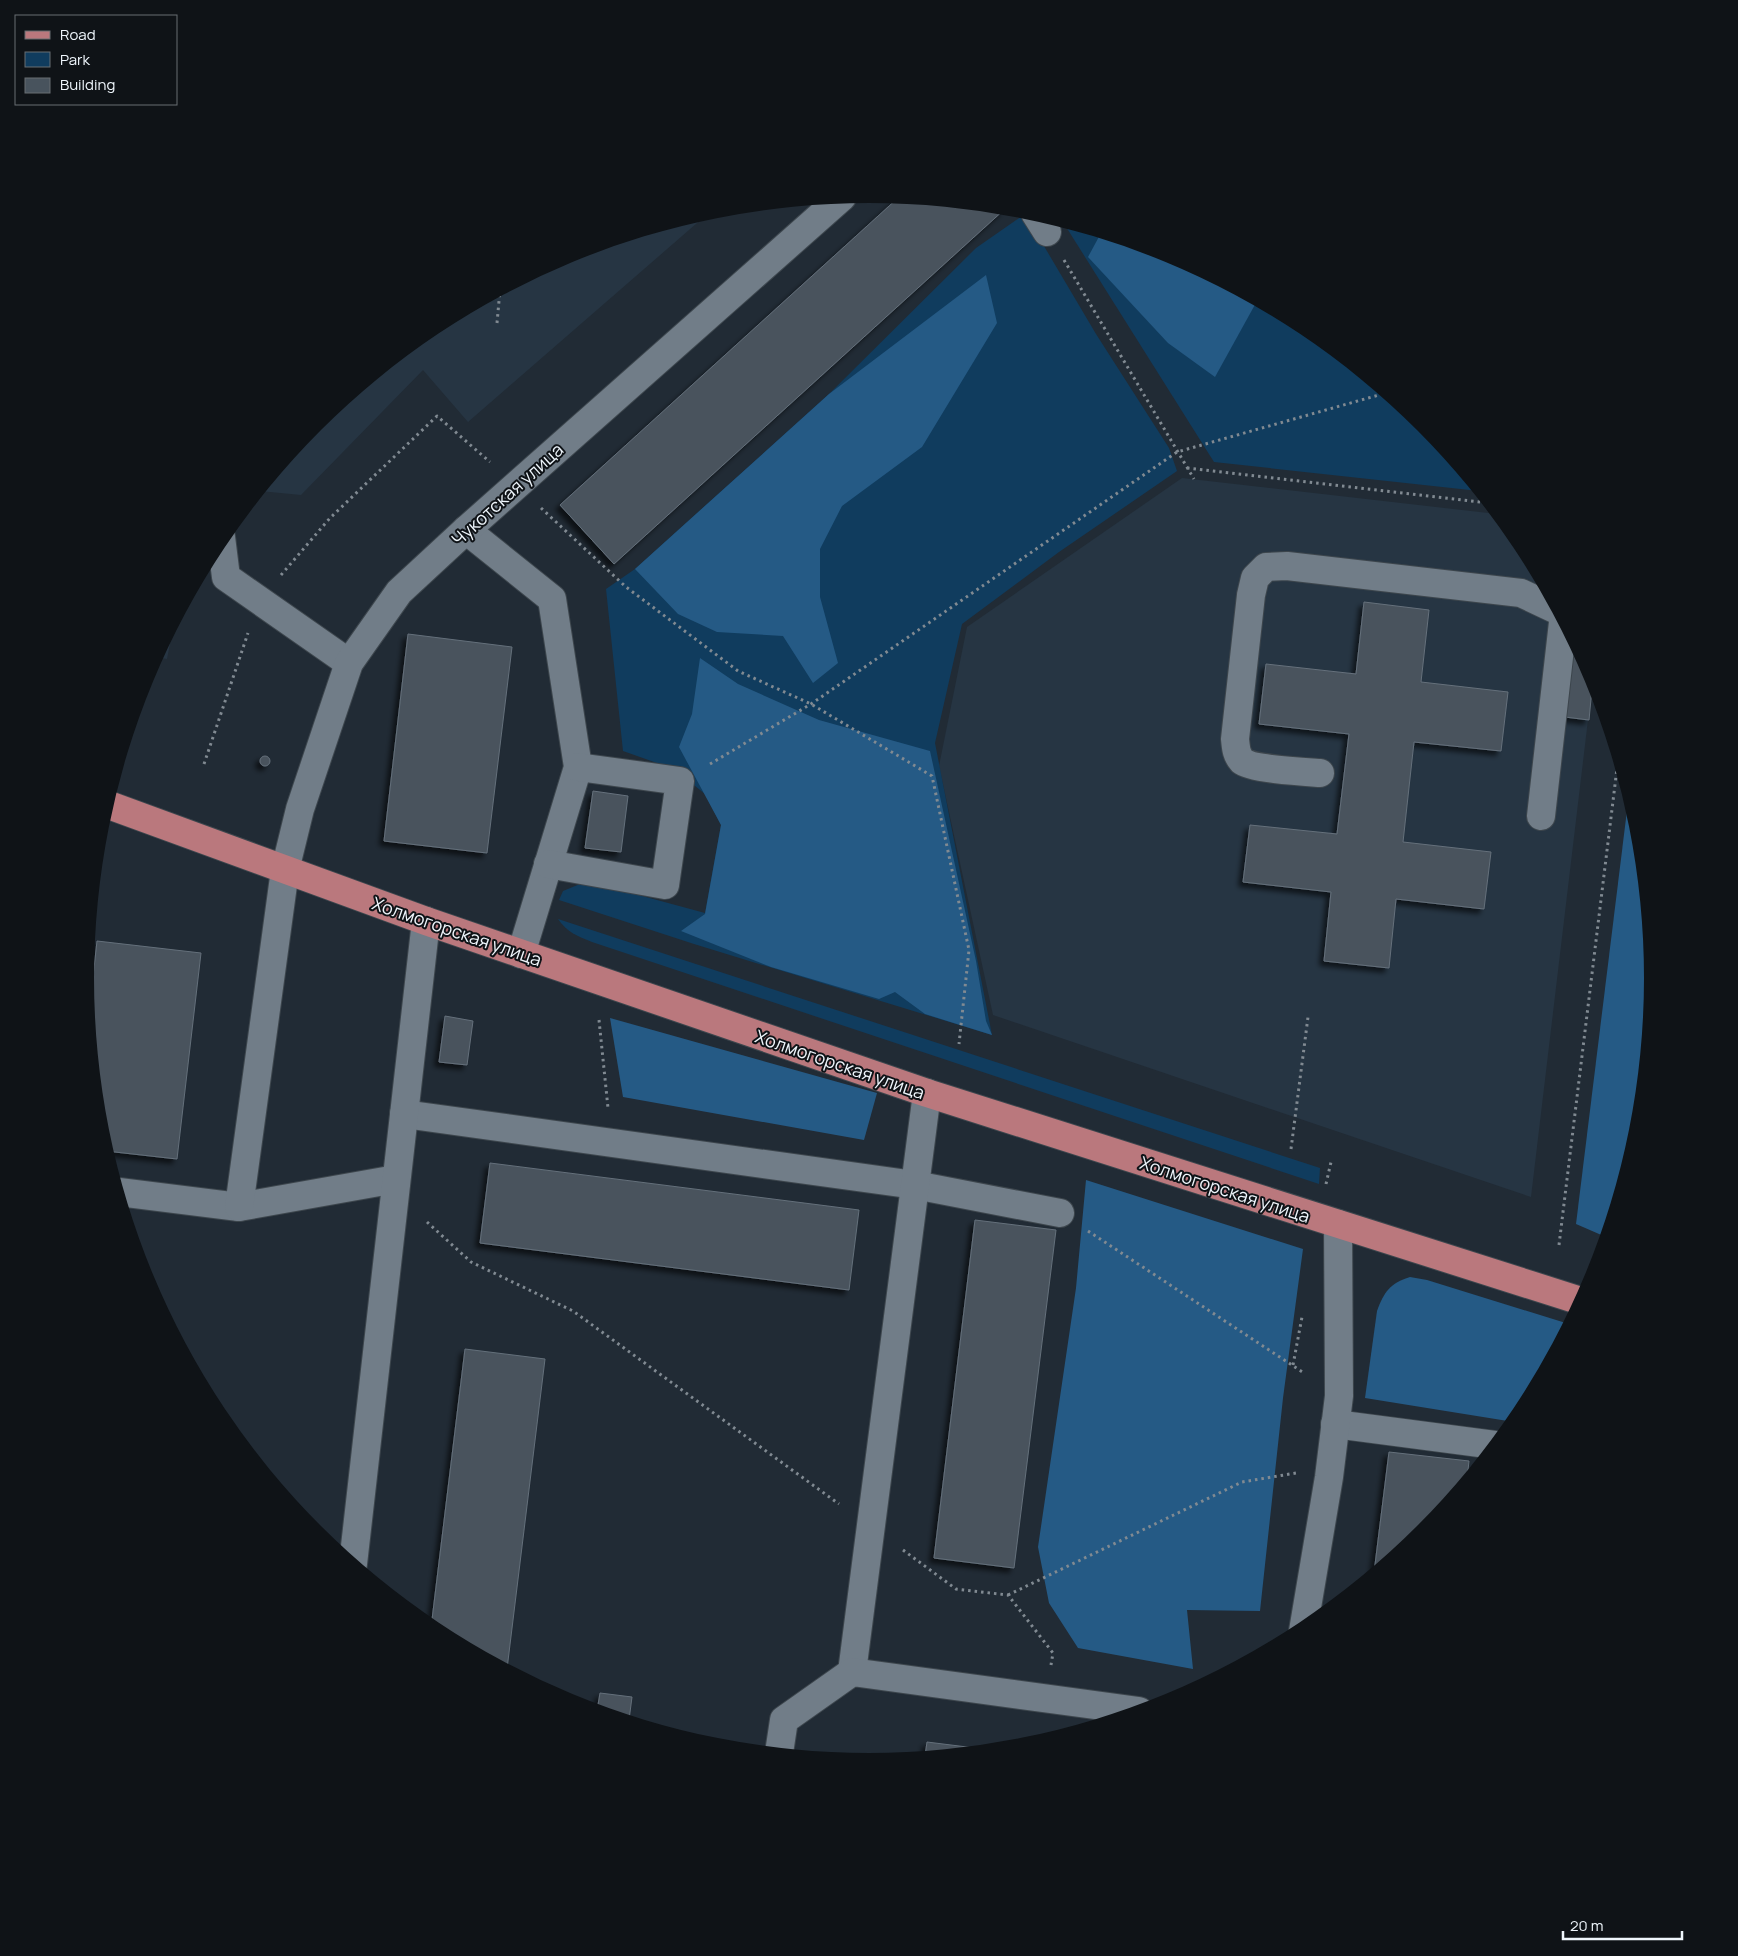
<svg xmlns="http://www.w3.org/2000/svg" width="1738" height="1956" font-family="Manrope,sans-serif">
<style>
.built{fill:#263543}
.green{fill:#103c5e}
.forest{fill:#255a85}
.building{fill:#48535d;stroke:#65707b;filter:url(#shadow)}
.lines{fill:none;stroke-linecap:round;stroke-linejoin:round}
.minor-casing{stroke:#3d464d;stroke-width:30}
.major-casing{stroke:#3d464d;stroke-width:30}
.path{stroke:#818a92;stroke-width:3;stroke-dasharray:2.5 4;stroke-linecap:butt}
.minor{stroke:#717d88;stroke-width:28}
.major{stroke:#ba787d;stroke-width:28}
.labels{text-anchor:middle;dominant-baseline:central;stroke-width:4;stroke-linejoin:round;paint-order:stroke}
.street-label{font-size:18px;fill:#eff6fc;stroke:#0f1317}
</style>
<defs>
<filter id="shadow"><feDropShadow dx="-4.5" dy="4.5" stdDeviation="2.5" flood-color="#0009"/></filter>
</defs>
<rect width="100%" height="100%" fill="#212b35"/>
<g class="built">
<path d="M712,210L468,422L423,370L301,495L260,491L315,423L434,326L569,254Z"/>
<path d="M1182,478L1497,514L1521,543L1593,678L1531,1197L993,1015L939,766L967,627Z"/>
<path d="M174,623L167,659L156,657Z"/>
</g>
<g class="green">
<path d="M1025,214L1096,334L1169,448L1177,471L1059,552L962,624L935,743L992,1035L694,944L559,900L563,891L580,884L609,887L705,913L721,825L705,794L674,769L623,751L606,589L635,569L829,394L976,248Z"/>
<path d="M1063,222L1169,254L1305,326L1424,424L1479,491L1214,462Z"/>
<path d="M558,919L1320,1168L1319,1184L592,942C577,936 567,932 558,919Z"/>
</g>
<g class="forest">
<path d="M1101,233L1169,254L1257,301L1215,377L1168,343L1088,257Z"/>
<path d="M986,275L997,323L922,447L842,506L820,549V597L838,663L813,683L783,636L717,632L678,614L635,569L829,394Z"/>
<path d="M700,658L738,684L819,720L930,751L976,961L986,1021L992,1035L925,1014L895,992L879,999L771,967L681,931L705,914L721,825L679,747L692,714Z"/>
<path d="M1629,794L1638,825L1653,978L1638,1131L1606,1237L1576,1224Z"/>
<path d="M610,1018L877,1093L864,1140L623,1097Z"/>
<path d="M1086,1180L1303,1249L1283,1398L1260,1611L1187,1610L1193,1669L1078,1648L1049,1603L1038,1547L1076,1288Z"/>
<path d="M1410,1277L1427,1280L1569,1324L1521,1414L1514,1422L1365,1398L1377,1311C1384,1292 1390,1283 1410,1277Z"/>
</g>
<g class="building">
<path d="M899,197L1006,208L614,564L560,505Z"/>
<path d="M1364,602L1429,610L1421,682L1508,692L1501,751L1414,742L1403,842L1491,852L1484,909L1396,899L1389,968L1324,961L1331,892L1243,882L1250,825L1337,834L1349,734L1259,724L1266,664L1356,674Z"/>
<path d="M408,634L512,647L487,853L384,841Z"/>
<path d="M1565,655L1582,657L1593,678L1589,720L1557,716Z"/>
<circle cx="265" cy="761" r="5"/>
<path d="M593,791L628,796L621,852L585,848Z"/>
<path d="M97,941L201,953L177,1159L106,1151L100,1131L89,1014Z"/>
<path d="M445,1016L473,1021L467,1065L439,1062Z"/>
<path d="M490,1163L859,1210L849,1290L480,1243Z"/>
<path d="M975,1220L1056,1230L1014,1568L934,1558Z"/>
<path d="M465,1349L545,1359L507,1669L431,1628Z"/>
<path d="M1389,1452L1469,1461L1467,1479L1423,1533L1374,1573Z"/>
<path d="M600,1693L632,1697L629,1720L597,1711Z"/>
<path d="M927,1742L991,1750L925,1756Z"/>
</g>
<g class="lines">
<defs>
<g id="minor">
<path d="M1035,213L1047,232"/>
<path d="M466,530L552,599L578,767L521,954"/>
<path d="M221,537L226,577L349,663"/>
<path d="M1320,773C1306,772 1251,769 1242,761C1236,754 1236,748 1235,739L1251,595L1255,578L1266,567L1287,566L1521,593L1557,610"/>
<path d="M1541,816L1563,622"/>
<path d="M548,864L665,885L680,781L578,767"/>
<path d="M404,1114L915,1185L1060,1213"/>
<path d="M119,1192L239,1207L396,1179"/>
<path d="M239,1207L285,870L300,809L349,663L399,592L466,530L842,197"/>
<path d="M1335,1424L1495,1445"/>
<path d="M353,1564L426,921"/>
<path d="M1303,1631L1329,1477L1339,1396L1338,1224"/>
<path d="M852,1672L927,1093"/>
<path d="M779,1753L784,1720L852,1672L1139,1711"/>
</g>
<path id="major" d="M106,804L426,921L927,1093L1581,1301"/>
</defs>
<use href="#minor" class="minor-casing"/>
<use href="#major" class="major-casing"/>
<g class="path">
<path d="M1064,260L1194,479"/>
<path d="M497,323L500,290"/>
<path d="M1187,468L1488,503"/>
<path d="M541,508L626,587L738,671L811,704L932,776L969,950L959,1044"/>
<path d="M281,575L330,518L437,416L490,462"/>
<path d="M204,764L248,633"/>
<path d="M710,764L811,704L1177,452L1386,393"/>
<path d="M599,1020L608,1108"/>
<path d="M1291,1149L1308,1017"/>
<path d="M1326,1184L1331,1162"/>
<path d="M427,1222L471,1262L573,1311L839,1504"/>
<path d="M1088,1231L1304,1373"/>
<path d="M1559,1245L1618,760"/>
<path d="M1293,1365L1302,1317"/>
<path d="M903,1550L956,1589L1008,1595L1053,1653L1051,1665"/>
<path d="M1008,1595L1242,1482L1296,1473"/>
</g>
<use href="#minor" class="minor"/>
<use href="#major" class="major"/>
</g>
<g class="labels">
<g class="street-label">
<text transform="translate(507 494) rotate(-42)">Чукотская улица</text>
<text transform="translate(457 931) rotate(19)">Холмогорская улица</text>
<text transform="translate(840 1064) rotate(19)">Холмогорская улица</text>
<text transform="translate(1225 1189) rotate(18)">Холмогорская улица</text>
</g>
</g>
<path d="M0 0H1738V1956H0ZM94 978a775 775 0 1 1 1550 0a775 775 0 1 1-1550 0Z" fill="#0f1317" fill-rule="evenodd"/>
<rect x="15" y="15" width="162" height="90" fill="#0f1317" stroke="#696e73"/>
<rect x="25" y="31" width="25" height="8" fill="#ba787d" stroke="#696e73"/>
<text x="60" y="40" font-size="15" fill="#eff6fc">Road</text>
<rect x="25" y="52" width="25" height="15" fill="#103c5e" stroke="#696e73"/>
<text x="60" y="65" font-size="15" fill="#eff6fc">Park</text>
<rect x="25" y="78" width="25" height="15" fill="#48535d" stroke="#696e73"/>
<text x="60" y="90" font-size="15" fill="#eff6fc">Building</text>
<path d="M1563 1931v8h119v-8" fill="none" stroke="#eff6fc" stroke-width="2.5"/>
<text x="1570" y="1931" font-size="15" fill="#eff6fc" stroke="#0f1317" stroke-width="4" paint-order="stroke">20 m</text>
</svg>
